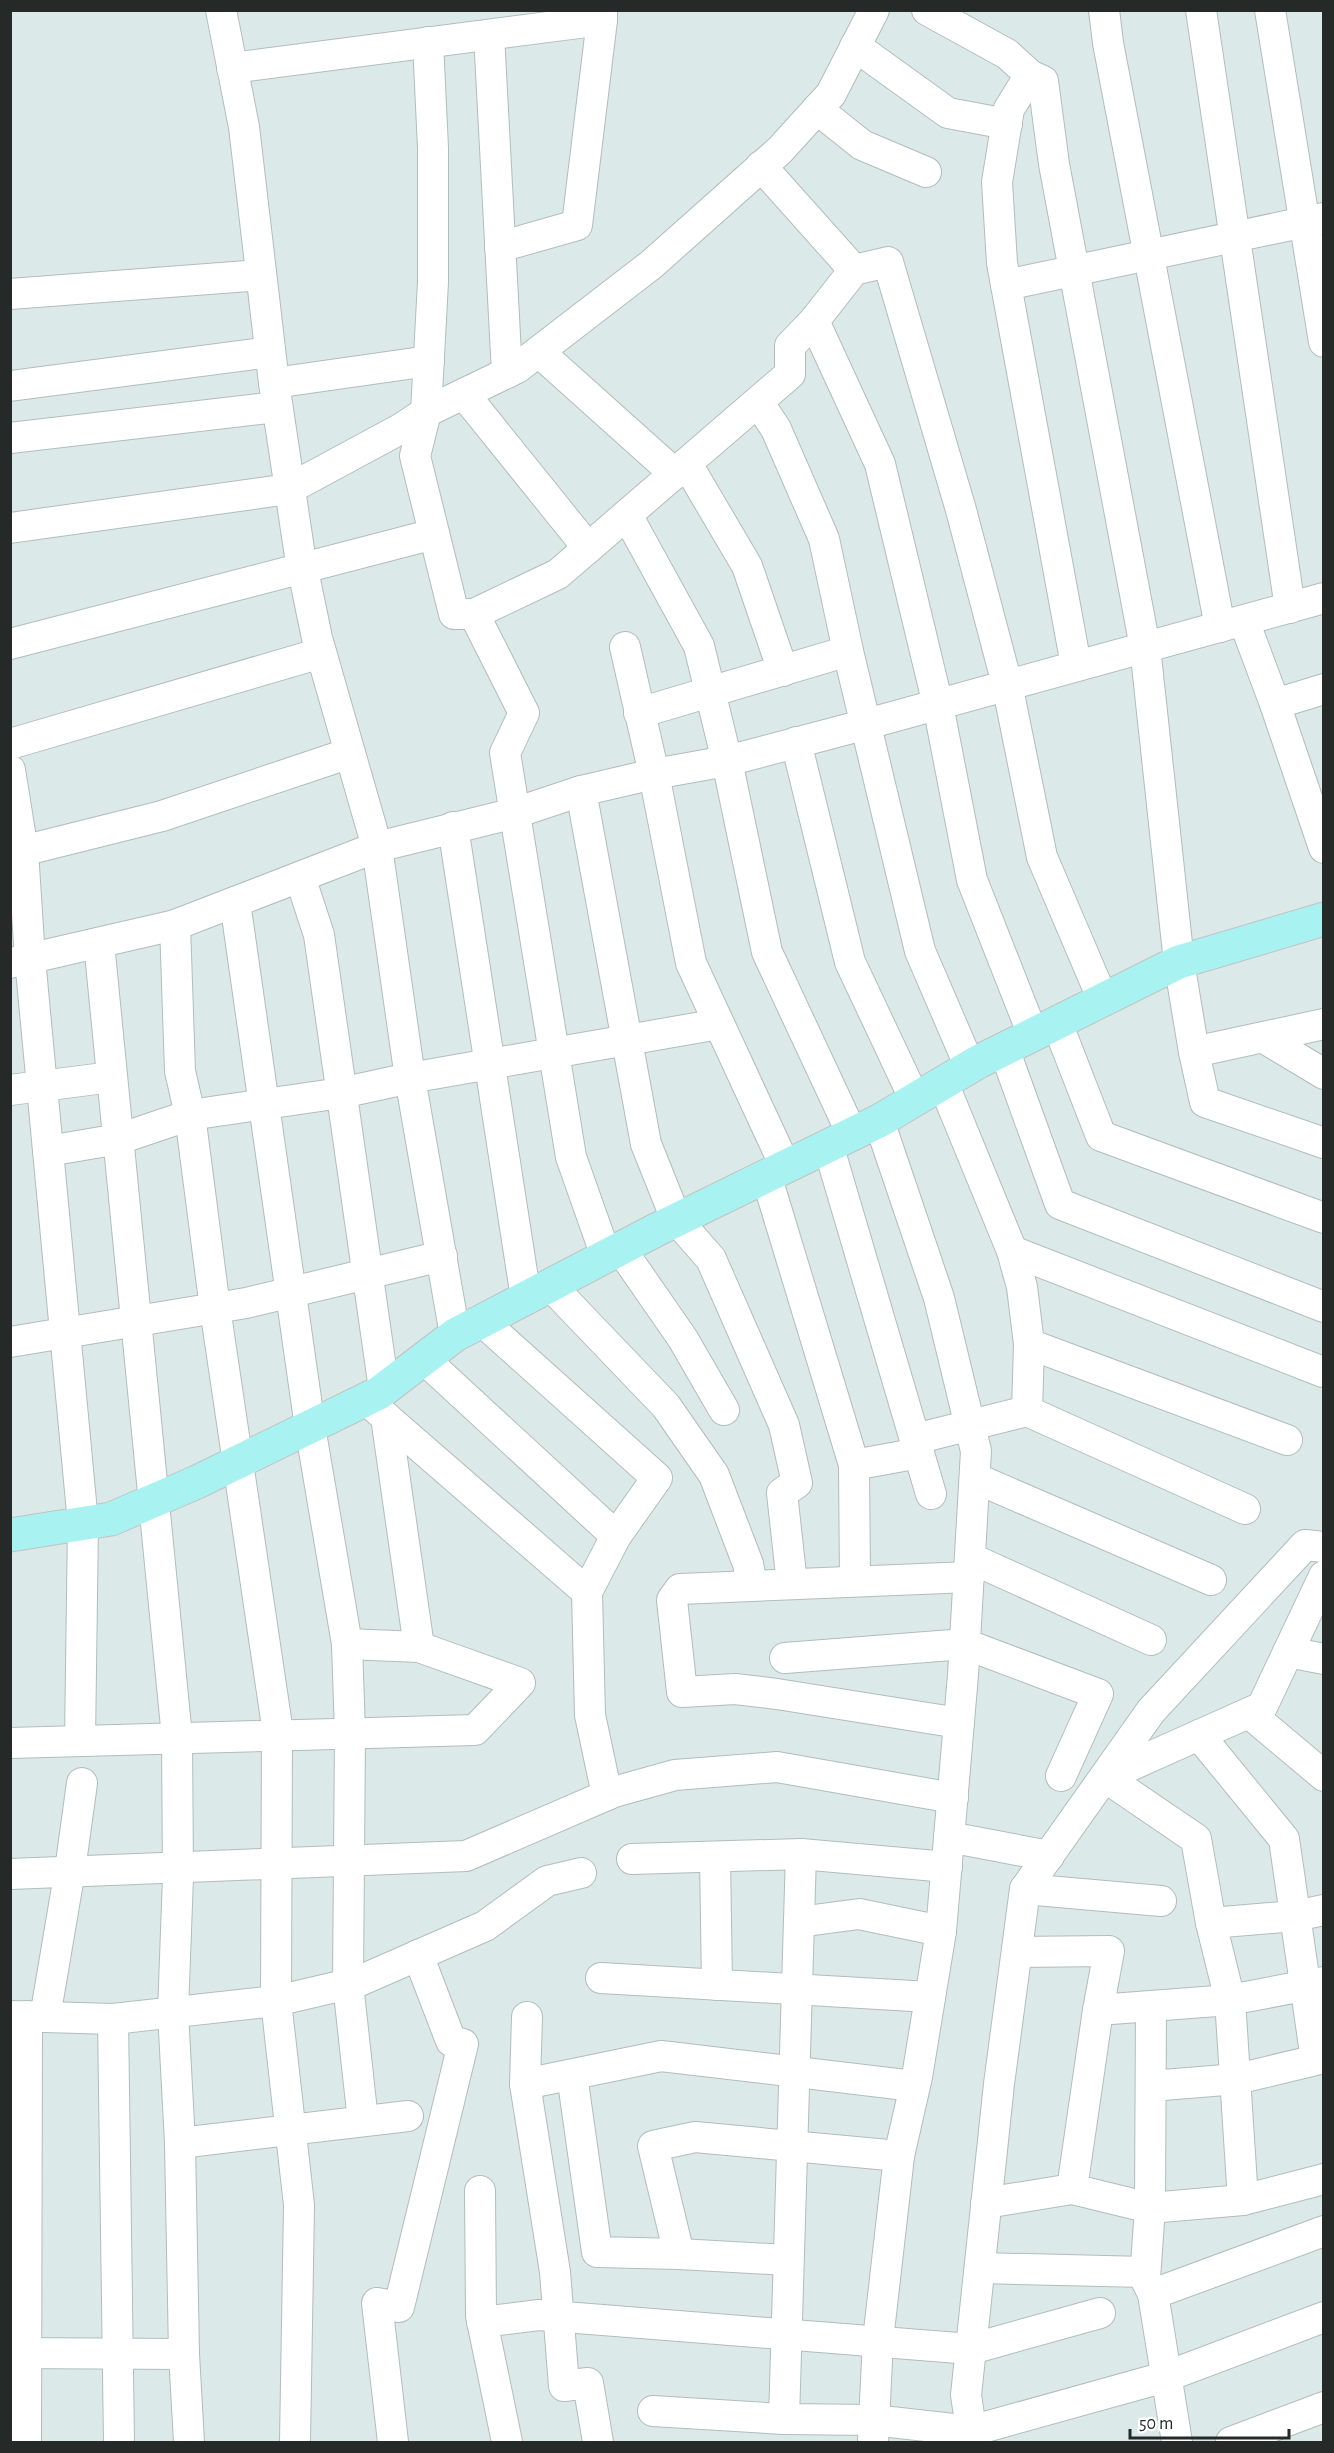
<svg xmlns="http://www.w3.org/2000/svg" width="1334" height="2453" font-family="'Alegreya Sans',sans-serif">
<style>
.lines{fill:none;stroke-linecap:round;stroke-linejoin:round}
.minor-casing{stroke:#b1bdbd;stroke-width:32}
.major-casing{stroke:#c2c3c3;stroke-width:35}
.minor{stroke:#fff;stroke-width:30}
.major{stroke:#a8f2f1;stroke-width:33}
</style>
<rect width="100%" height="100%" fill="#dce9e9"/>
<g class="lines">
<defs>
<g id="minor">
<path d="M221,10L244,127L274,383L300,556L317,638L377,847L410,1078L455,1335"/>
<path d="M927,10L1007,54L1030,75L1043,81L1054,164L1145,647L1179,962L1194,1052L1205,1102L1324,1143"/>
<path d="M1104,10L1108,43L1220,627"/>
<path d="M1201,10L1290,608"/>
<path d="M1270,10L1324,342"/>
<path d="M489,35L507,373"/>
<path d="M428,42L433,148V282L426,412L415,456L454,614H474L524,713L505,753L571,1157L606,1256"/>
<path d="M855,46L948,113L1007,124"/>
<path d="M232,68L602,20"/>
<path d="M1030,75L1009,109L997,182L1002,263L1076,665"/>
<path d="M817,109L862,145L926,172"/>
<path d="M761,166L854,270"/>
<path d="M500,247L577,225L602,20V10"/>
<path d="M1006,285L1324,218"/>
<path d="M10,294L261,275"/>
<path d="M814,321L880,464L938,705L972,880L1033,1035"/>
<path d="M539,352L675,474"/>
<path d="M274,383L429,361"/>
<path d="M10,386L270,352"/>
<path d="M464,394L588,548"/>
<path d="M759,403L776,429L824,539L848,651L920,951L970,1067"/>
<path d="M10,438L277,407"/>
<path d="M687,464L747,566L783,671"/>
<path d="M627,515L699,646L727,761L767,952L852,1134"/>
<path d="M10,528L289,489L402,428L426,412L517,368L652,264L780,150L831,94L874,10"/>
<path d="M474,614L558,574L790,374V346L814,321L854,270L888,262L961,510L1007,684L1042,857L1103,1000"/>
<path d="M1244,621L1275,704L1324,848"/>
<path d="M10,644L434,534"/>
<path d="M625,647L654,774L691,963L785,1166"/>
<path d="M1275,704L1324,689"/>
<path d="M639,713L848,651"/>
<path d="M796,742L850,962L915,1100"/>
<path d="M10,744L321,653"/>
<path d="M10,770L23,851L30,959L83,1523L80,1741"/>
<path d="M581,791L646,1144L676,1219L711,1259L784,1425L797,1483L782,1493L792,1584"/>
<path d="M453,827L526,1298"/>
<path d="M10,854L162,816L350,753"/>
<path d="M300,877L319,935L384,1389"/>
<path d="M235,902L310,1427L347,1644L350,1733L348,1984L363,2121"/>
<path d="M175,925L180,1071L190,1115L215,1308L277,1726L276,2001L299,2205L295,2442"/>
<path d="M99,943L177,1737L178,1877L173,2012L180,2143L184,2354L189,2442"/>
<path d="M10,963L175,925L377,847L515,813L581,791L654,774L727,761L867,724L1324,598"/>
<path d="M1057,1023L1101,1136L1324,1218"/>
<path d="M1264,1038L1324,1074"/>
<path d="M1004,1049L1060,1204L1324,1307"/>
<path d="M1194,1052L1324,1024"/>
<path d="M943,1083L1012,1251L1022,1287L1029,1344L1027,1411"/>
<path d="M10,1090L112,1077"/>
<path d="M828,1145L931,1494"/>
<path d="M48,1151L119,1139L190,1115L341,1093L410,1078L719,1024"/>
<path d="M766,1175L854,1465L855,1581"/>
<path d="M620,1248L683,1339L724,1410"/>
<path d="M1012,1251L1323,1372"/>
<path d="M550,1285L666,1406L714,1475L748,1564L752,1585"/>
<path d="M482,1321L657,1478L616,1536L587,1592L590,1715L607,1795"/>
<path d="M10,1342L246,1303L442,1256"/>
<path d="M1029,1344L1287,1440"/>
<path d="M424,1359L616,1536"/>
<path d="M365,1399L587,1592"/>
<path d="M386,1417L419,1647"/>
<path d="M915,1439L1027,1411L1245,1509"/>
<path d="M854,1465L919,1453"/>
<path d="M975,1478L1211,1580"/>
<path d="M970,1558L1151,1640"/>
<path d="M1288,1652L1324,1659"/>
<path d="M785,1658L965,1644L1098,1694L1061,1776"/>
<path d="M1249,1713L1324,1776"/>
<path d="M959,1723L777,1694L735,1689L682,1692L672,1600L680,1589L969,1577"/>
<path d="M10,1743L475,1730L520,1683L419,1647L347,1644"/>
<path d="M1105,1777L1196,1839L1211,1923L1230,2000L1243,2200"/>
<path d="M1105,1777L1262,1707L1324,1576"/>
<path d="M949,1837L1049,1856"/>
<path d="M715,1857L717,1985"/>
<path d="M632,1859L801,1854L947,1867"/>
<path d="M10,1874L466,1856L614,1792L675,1775L777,1767L953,1798"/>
<path d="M1025,1889L1161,1901"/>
<path d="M799,1922L859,1914L941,1931"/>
<path d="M1211,1923L1295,1916L1324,1910"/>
<path d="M1017,1952L1109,1951L1098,2010L1072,2189"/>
<path d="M601,1978L930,1997"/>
<path d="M1151,2008L1150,2208L1145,2278L1153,2294L1177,2442"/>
<path d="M1098,2010L1230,2000L1324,1982"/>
<path d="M10,2016L113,2019L276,2001L357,1982L485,1926L547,1881L581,1873"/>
<path d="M45,2017L70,1870L82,1783"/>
<path d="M527,2017L525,2084L555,2272L564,2386L588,2383L598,2442"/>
<path d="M113,2019L119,2442"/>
<path d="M572,2075L597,2252L679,2254L788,2260"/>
<path d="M525,2084L661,2056L914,2086"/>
<path d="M1151,2086L1237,2079L1316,2060L1284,1839L1199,1735"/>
<path d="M180,2143L408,2116"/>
<path d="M480,2191L481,2316L507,2442"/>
<path d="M986,2203L1072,2189L1150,2208L1243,2200L1324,2179"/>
<path d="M679,2254L653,2146L695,2137L899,2156"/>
<path d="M980,2268L1145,2272"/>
<path d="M1153,2294L1324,2231"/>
<path d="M482,2322L539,2315L971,2349L1100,2313"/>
<path d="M10,2353L184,2354"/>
<path d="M653,2411L784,2419L873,2420L971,2431L1165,2377L1324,2317"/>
<path d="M784,2419L801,1854"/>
<path d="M26,2442L27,2016"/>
<path d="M393,2442L377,2303L399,2307L463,2044L451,2041L418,1955"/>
<path d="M873,2442L878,2340L899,2156L917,2077L941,1931L963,1675L976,1451L939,1298L879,1121"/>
<path d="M973,2442L966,2395L999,2084L1025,1889L1151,1711L1305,1545L1324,1547"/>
<path d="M1231,2442L1324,2407"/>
</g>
<path id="major" d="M10,1535L111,1519L197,1482L379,1393L455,1335L482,1321L656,1230L879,1121L978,1062L1179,962L1324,919"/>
</defs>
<use href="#minor" class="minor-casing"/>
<use href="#major" class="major-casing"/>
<use href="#minor" class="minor"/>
<use href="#major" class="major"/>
</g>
<rect width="1334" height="2453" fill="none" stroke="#252a29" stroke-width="24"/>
<path d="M1130 2429v9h159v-9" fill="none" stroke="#252a29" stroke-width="3"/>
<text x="1139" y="2429" font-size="18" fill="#252a29" stroke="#ffffff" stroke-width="4.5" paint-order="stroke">50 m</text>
</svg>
